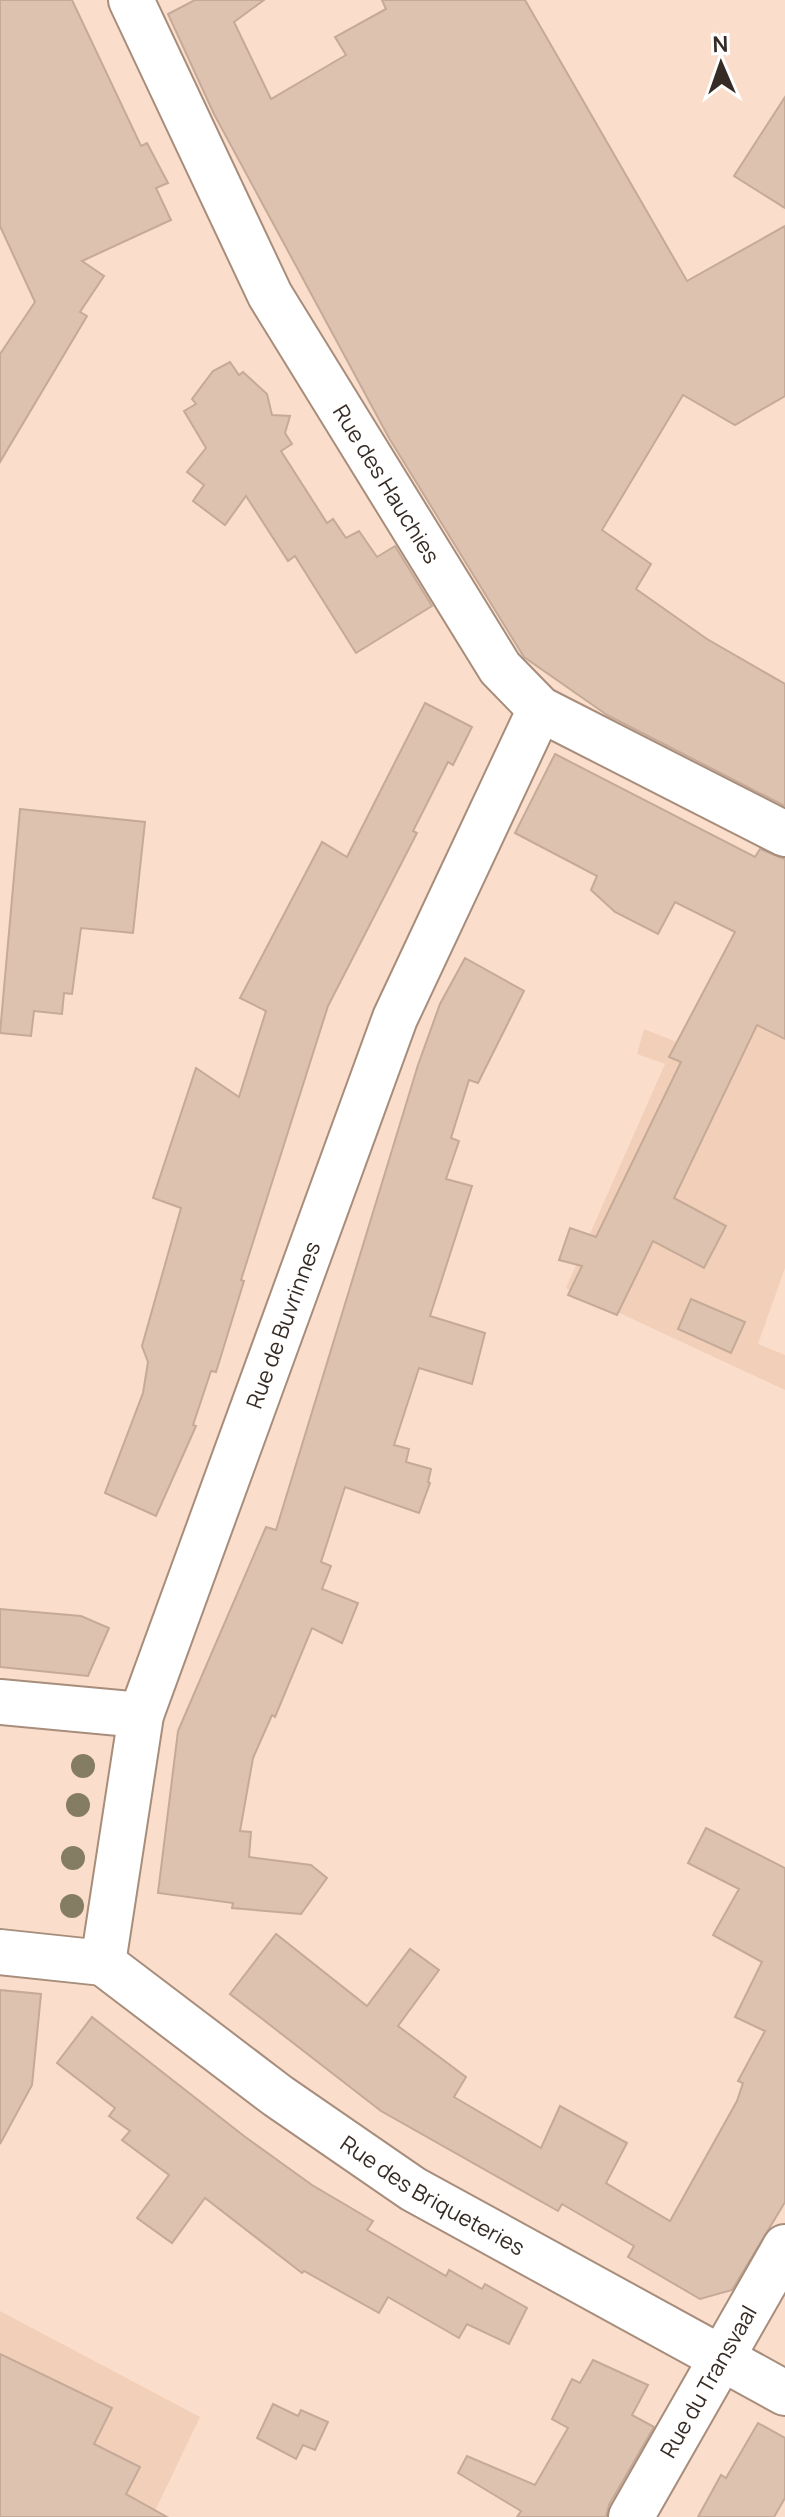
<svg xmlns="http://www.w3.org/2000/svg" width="785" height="2517" font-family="Manrope,sans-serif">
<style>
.built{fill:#f2cfb8}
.building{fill:#dec2b0;stroke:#c5aa98;stroke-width:2}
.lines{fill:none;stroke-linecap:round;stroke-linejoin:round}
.minor-casing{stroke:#a78d7c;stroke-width:48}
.minor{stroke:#fff;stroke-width:44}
.tree{fill:#857d63}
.labels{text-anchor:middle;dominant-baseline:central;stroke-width:8;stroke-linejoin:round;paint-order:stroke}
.street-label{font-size:22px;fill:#372c25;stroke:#fff}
</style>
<rect width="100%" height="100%" fill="#faddcb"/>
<g class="built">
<path d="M775,855L785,859V1268L758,1344L785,1355V1390L566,1288L665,1064L637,1054L644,1029L679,1043Z"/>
<path d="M0,2311L200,2417L152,2517H0Z"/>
</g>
<g class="building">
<path d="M0,0H72L141,146L147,143L168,183L156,188L171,220L82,261L104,276L80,312L87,316L0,462V354L35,302L0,226Z"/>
<path d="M195,0H264L234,22L271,99L346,55L335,37L386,9L382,0H525L687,281L785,226V396L735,425L683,395L602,530L651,564L636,589L707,639L785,684V806L607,715L524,657L389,438L214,114L168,14Z"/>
<path d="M785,97V208L734,176Z"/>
<path d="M230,362L239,375L243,372L267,394L272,415L290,416L285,433L292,444L281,451L327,523L333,519L346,538L359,531L377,557L395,546L432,606L356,653L295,556L288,561L246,496L225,525L193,501L204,485L187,472L206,448L184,411L196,404L192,399L213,371Z"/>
<path d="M425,703L472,727L453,765L448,762L413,831L417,833L328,1006L241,1280L244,1281L216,1372L211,1371L193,1425L196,1426L156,1516L105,1493L143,1393L148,1362L142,1346L181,1208L153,1198L196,1068L239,1097L266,1011L240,998L322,842L347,857Z"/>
<path d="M555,754L755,857L760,849L785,859V1039L757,1025L674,1198L726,1226L704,1268L653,1241L617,1315L568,1295L582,1266L559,1260L570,1228L596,1237L681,1062L669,1057L735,932L675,902L658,934L615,912L591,890L597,876L515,833Z"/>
<path d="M20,809L145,822L133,933L81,928L72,994L64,993L62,1014L34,1011L31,1036L0,1033Z"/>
<path d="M465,958L524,991L478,1083L469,1080L451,1138L459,1141L446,1179L472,1186L430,1316L485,1333L472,1384L419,1368L394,1445L409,1449L406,1462L431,1469L428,1482L430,1483L419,1513L345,1487L321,1562L331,1566L322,1589L358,1603L342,1643L312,1628L275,1717L272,1715L253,1758L240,1831L251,1832L249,1857L311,1865L327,1878L301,1914L232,1908L233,1903L158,1893L178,1731L266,1527L276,1530L418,1065L440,1004Z"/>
<path d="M691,1299L745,1322L731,1353L678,1329Z"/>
<path d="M0,1609L81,1616L109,1628L88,1676L0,1667Z"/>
<path d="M706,1828L785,1868V2202L732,2290L700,2299L628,2257L634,2246L562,2204L558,2211L381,2111L230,1994L276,1934L367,2006L410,1949L439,1970L398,2026L466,2077L454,2097L541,2148L560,2106L627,2143L606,2183L670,2221L737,2101L743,2083L738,2081L765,2031L735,2017L762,1962L713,1935L739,1889L688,1863Z"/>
<path d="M0,1990L41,1994L32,2085L0,2144Z"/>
<path d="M92,2017L244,2136L312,2185L373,2221L367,2230L446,2276L449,2270L482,2289L485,2284L527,2308L509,2344L467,2324L459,2338L388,2297L379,2313L304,2271L302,2273L205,2198L172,2243L137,2218L169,2175L122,2140L130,2131L109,2116L115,2108L57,2063Z"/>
<path d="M0,2354L112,2408L94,2444L140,2467L126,2494L167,2517H0Z"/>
<path d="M593,2360L648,2385L632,2415L654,2427L609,2505L606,2517H517L521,2511L458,2473L467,2456L535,2485L568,2428L552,2419L572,2379L580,2383Z"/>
<path d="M273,2404L298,2416L301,2410L328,2422L315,2450L303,2445L296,2459L257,2438Z"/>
<path d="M758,2423L785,2438V2498L774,2517H698L721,2475L726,2478Z"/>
</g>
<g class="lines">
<defs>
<g id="minor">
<path id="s1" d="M131,0L270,295L500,668L540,709L785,834"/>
<path d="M0,1702L141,1715"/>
<path d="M0,1952L103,1963"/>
<path id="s2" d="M103,1963L141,1715L395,1018L540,709"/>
<path id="s3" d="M103,1963L278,2096L413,2189L785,2393"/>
<path id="s4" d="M631,2517L785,2247"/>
</g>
</defs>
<use href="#minor" class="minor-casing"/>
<use href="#minor" class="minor"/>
</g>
<g class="tree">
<circle cx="83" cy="1766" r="12"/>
<circle cx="78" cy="1805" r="12"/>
<circle cx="73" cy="1858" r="12"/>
<circle cx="72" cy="1906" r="12"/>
</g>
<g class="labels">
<g class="street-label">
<text stroke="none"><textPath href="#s1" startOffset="548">Rue des Hauchies</textPath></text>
<text stroke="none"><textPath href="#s2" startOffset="666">Rue de Buvrinnes</textPath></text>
<text stroke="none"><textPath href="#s3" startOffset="404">Rue des Briqueteries</textPath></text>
<text stroke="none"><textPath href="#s4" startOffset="156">Rue du Transvaal</textPath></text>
</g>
</g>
<g transform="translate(721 64) rotate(358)" stroke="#ffffff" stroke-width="6" paint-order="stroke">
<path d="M0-6L14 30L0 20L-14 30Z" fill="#372c25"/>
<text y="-12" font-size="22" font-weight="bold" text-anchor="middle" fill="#372c25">N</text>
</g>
</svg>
